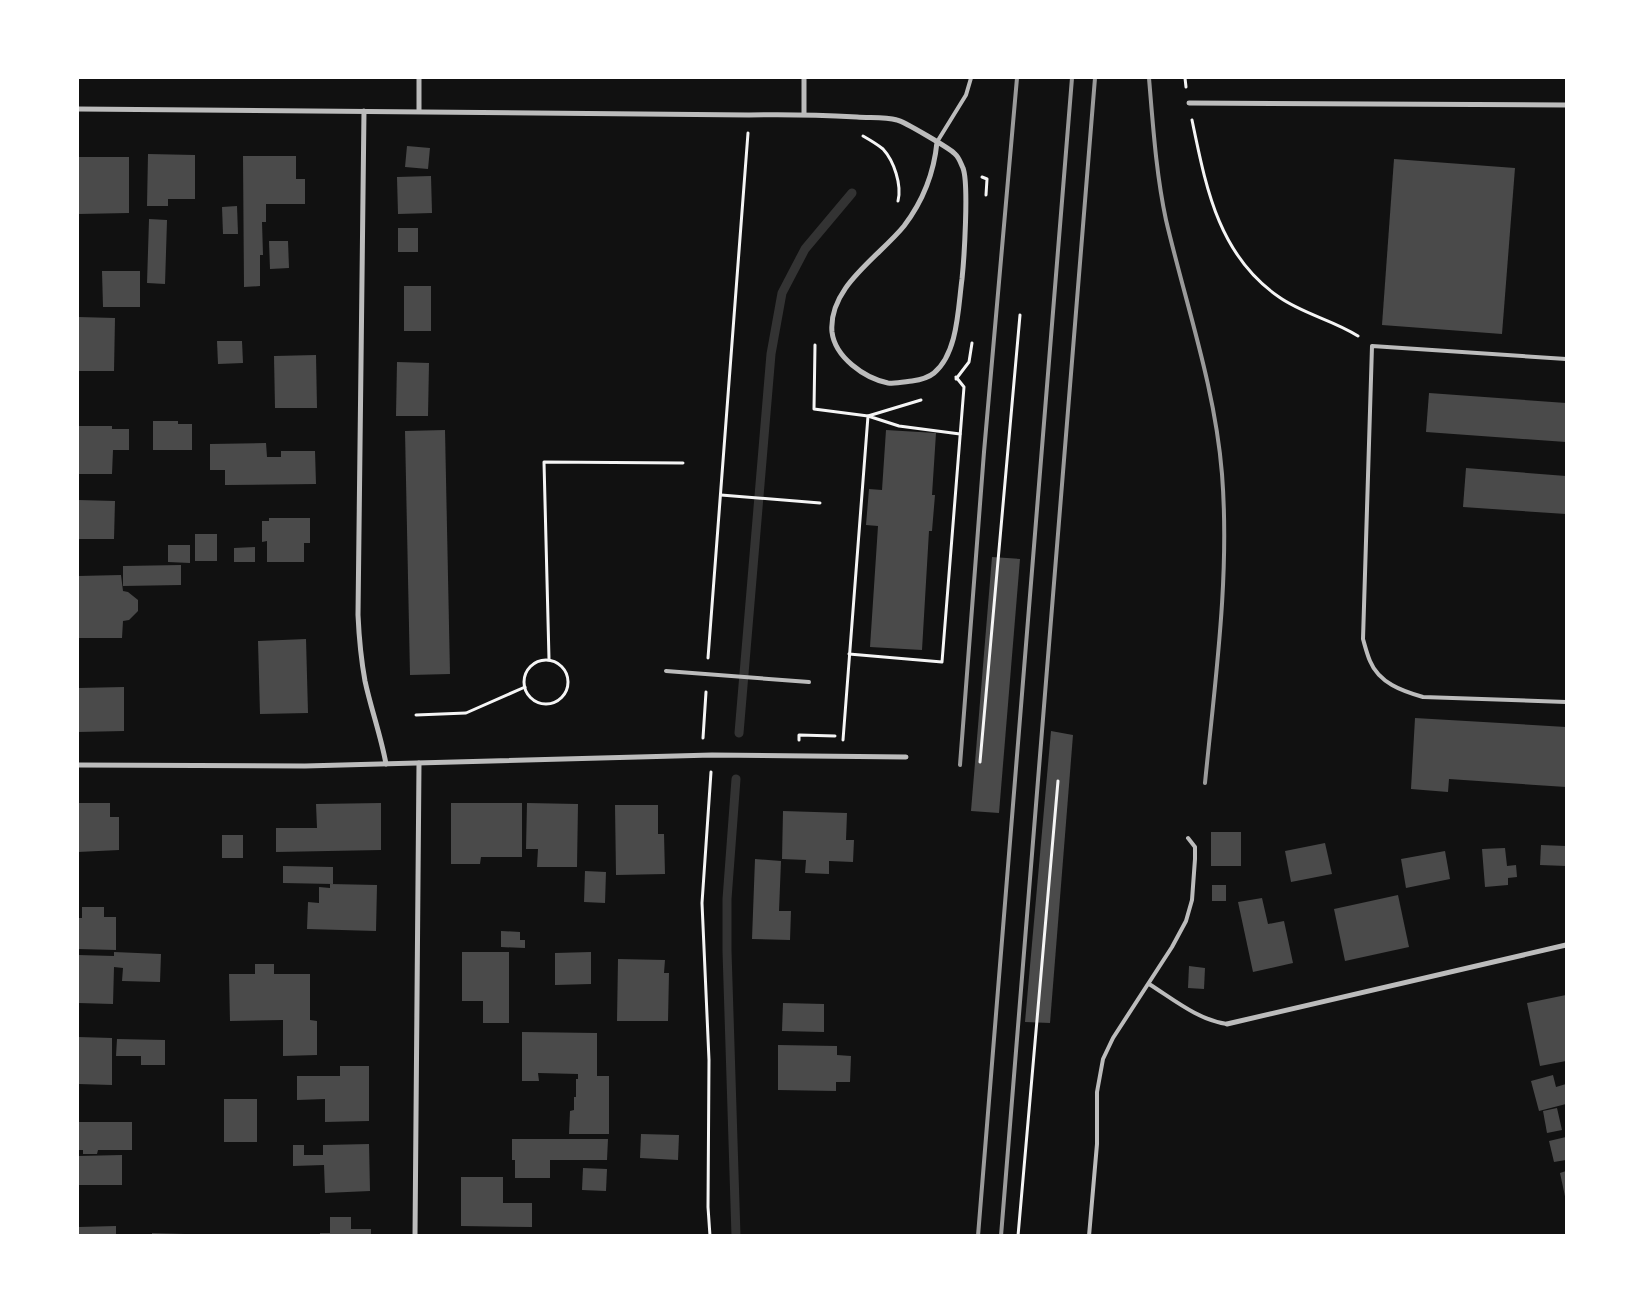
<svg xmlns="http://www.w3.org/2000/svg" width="1644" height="1313" font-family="'Golos Text',sans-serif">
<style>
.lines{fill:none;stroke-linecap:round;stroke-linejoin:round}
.stream{stroke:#333;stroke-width:9}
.building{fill:#4a4a4a}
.path{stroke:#f5f5f5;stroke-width:3}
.service{stroke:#bcbcbc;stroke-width:4}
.minor{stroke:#bcbcbc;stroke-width:5}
.rail{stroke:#9a9a9a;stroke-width:4}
</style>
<rect width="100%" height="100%" fill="#111"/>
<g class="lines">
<g class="stream">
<path d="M739,733L771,354L782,293L805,249L852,193"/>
<path d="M736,779L727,899V951L736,1236"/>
</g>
</g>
<g class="building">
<path d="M407,146L430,148L428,169L405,167Z"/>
<path d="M148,154L195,155V199H168V206H147Z"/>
<path d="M243,156H296V179H305V204H266V222H262L263,255H260V286L244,287Z"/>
<path d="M78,157H129V213L78,214Z"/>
<path d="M1394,159L1515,168L1502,334L1382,325Z"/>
<path d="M431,176L432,213L398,214L397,177Z"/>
<path d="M237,206L238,234H223L222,207Z"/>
<path d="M149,219L167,220L165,284L147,283Z"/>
<rect x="398" y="228" width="20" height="24"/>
<path d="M269,241H288L289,268L270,269Z"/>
<path d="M102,271H140V307H103Z"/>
<rect x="404" y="286" width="27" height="45"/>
<path d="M78,317L115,318L114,371H78Z"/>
<path d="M217,341H242L243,363L218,364Z"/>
<path d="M316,355L317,408H275L274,356Z"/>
<path d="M397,362L429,363L428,416H396Z"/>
<path d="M1429,393L1566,403V442L1426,432Z"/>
<path d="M153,421H178V424H192V450H153Z"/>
<path d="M78,426H112V429H129V450H113L112,474H78Z"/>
<path d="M445,430L450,674L410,675L405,431Z"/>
<path d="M886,430L936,433L932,495H935L932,531H929L922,650L870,647L878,526L866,525L869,489L882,490Z"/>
<path d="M266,443L267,457H281V451H315L316,484L225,485V470H210V444Z"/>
<path d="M1466,468L1566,476V514L1463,507Z"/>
<path d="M78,500L115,501L114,539H78Z"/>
<path d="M269,518H310V543H304V562H267V541L262,542V521H269Z"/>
<rect x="195" y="534" width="22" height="27"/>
<path d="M168,545H190V563L168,562Z"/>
<path d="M255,547V562H234V548Z"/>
<path d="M992,557L1020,559L999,813L971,811Z"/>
<path d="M181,565V585L123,586V566Z"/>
<path d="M121,575L123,591L128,592L138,600V611L129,620L123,621L122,638H78V576Z"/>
<path d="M306,639L308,713L260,714L258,641Z"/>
<path d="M124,687V731L78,732V688Z"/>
<path d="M1415,718L1566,727V787L1449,779L1448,792L1411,789Z"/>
<path d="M1051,731L1073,735L1050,1023L1025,1022Z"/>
<path d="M78,803H110V817H119V850L78,852Z"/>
<path d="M381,803V850L276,852V828H317L316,804Z"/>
<path d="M451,803H522V857H481L480,864H451Z"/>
<path d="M527,803L578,804L577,867H537L538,849H526Z"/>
<path d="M615,805H658V834H664L665,874L616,875Z"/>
<path d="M783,811L847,813L846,840H854L853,862L829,861V874L805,873L806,860L782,859Z"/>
<rect x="1211" y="832" width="30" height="34"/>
<rect x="222" y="835" width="21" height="23"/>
<path d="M1325,843L1332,874L1291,882L1285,851Z"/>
<path d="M1541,845L1566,846V866L1540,865Z"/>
<path d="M1505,848L1507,866L1516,865L1517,877L1508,878V885L1485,887L1482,849Z"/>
<path d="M1445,851L1450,879L1406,888L1401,859Z"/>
<path d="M755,859L781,861L779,911H791L790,940L752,939Z"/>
<path d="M283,866L333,867V884L283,883Z"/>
<path d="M585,871L606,872L605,903L584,902Z"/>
<path d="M330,884L377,885L376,931L307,929L308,902L319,903V887L330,888Z"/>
<rect x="1212" y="885" width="14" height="16"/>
<path d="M1398,895L1409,947L1345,961L1334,909Z"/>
<path d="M1262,898L1268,924L1284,921L1293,963L1253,972L1238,902Z"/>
<path d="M82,907H104V917H116V950L78,949V918H82Z"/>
<path d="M501,931L520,932V940H525V948L501,947Z"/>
<path d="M114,952L161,954L160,982L122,981L123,968L114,967L113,1004L78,1003V955L114,956Z"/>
<path d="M462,952H509V1023H483V1001H462Z"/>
<path d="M591,952V984L555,985V953Z"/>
<path d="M618,959L665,960L664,973H669L668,1021H617Z"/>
<path d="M255,964H274V974H310V1020L317,1021V1055L283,1056V1020L230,1021L229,974H255Z"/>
<path d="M1189,966L1205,968L1204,989L1188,988Z"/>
<path d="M1566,995V1061L1540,1066L1527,1003Z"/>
<path d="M783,1003L824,1004V1032L782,1031Z"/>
<path d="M522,1032L597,1033V1076H609V1134H569L570,1111L574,1110V1097H576V1079H578V1074L538,1073L539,1081H522Z"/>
<path d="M78,1037L112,1038V1085L78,1084Z"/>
<path d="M117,1039L165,1040V1065H141V1056H116Z"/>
<path d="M778,1045L837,1046V1055L851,1056L850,1082H836V1091L778,1090Z"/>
<path d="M340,1066H369V1121L325,1122V1099L297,1100V1076H340Z"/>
<path d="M1553,1075L1556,1087L1566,1084V1104L1539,1111L1531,1081Z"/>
<rect x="224" y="1099" width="33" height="43"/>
<path d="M1557,1108L1562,1130L1547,1133L1543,1111Z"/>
<path d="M78,1122H132V1150H98L97,1154H83V1150H78Z"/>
<path d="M641,1134L679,1135L678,1160L640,1158Z"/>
<path d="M1566,1137V1160L1554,1162L1549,1141Z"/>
<path d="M512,1139H608L607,1160H550V1178H515V1160H512Z"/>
<path d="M369,1144L370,1191L325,1193L324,1165L293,1166V1145H304V1155H323V1145Z"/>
<path d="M122,1155V1185H78V1156Z"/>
<path d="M583,1168L607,1169L606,1191L582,1190Z"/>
<path d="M1566,1171V1201L1560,1173Z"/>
<path d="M461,1177H503V1203H532V1227L461,1226Z"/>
<path d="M330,1217H351V1229H371V1236H320V1233H330Z"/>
<path d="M116,1226V1236H78V1227Z"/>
<path d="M152,1233L185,1234V1236H152Z"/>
</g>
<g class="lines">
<g class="path">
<path d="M1185,78L1186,87"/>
<path d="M1192,120C1206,187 1218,255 1279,297C1303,314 1333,320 1358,336"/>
<path d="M863,136C870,140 877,144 883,149C894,161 902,185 898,201"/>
<path d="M982,177L987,179L986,195"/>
<path d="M815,345L814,409L868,416L843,740"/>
<path d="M956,379L969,362L972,343"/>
<path d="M921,400L868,416L899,426L960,434"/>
<path d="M721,495L820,503"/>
<path d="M849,654L942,662L964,387L956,377"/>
<path d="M708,658L748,133"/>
<path d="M549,659L544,462L683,463"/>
<circle cx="546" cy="682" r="22"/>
<path d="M416,715L466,713L525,687"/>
<path d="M703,738L706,692"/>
<path d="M799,740V735L835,736"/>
<path d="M980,762L1020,315"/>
<path d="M710,1236L708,1207L709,1060L702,903L711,772"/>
<path d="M1018,1236L1058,781"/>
</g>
<g class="service">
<path d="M937,142L966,95L971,78"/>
<path d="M1566,359L1372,346L1363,639C1365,646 1367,654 1370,661C1379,683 1402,691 1423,697L1566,702"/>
<path d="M666,671L809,682"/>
<path d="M1149,984C1173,999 1198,1020 1227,1024"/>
<path d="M1089,1236L1097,1144V1092L1103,1059L1113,1038L1172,947L1186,921L1192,900L1195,859V847L1188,838"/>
</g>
<g class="minor">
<path d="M419,78V111"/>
<path d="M804,78V114"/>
<path d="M1189,103L1566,105"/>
<path d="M78,109L749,115C786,114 821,115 857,117C870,118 885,117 897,120C903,121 951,149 955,154C959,157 961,164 963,168C969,184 964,260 962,279C958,308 958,353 934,373C928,378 919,380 912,381C904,382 895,384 888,383C864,378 835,357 832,332C828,287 879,257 904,226C923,201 934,173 937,142"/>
<path d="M364,111L358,615C359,637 361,659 365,681C371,709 381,736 386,764"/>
<path d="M78,765L305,766L712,755L906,757"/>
<path d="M1227,1024L1566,945"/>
<path d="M415,1236L419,763"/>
</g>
<g class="rail">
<path d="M1149,78C1153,125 1156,173 1166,220C1186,305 1215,387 1222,474C1230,577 1215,681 1205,783"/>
<path d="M960,765L984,452L1017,78"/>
<path d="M978,1236L1072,78"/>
<path d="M1001,1236L1095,78"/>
</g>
</g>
<rect width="1644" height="1313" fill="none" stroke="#ffffff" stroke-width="158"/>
</svg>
